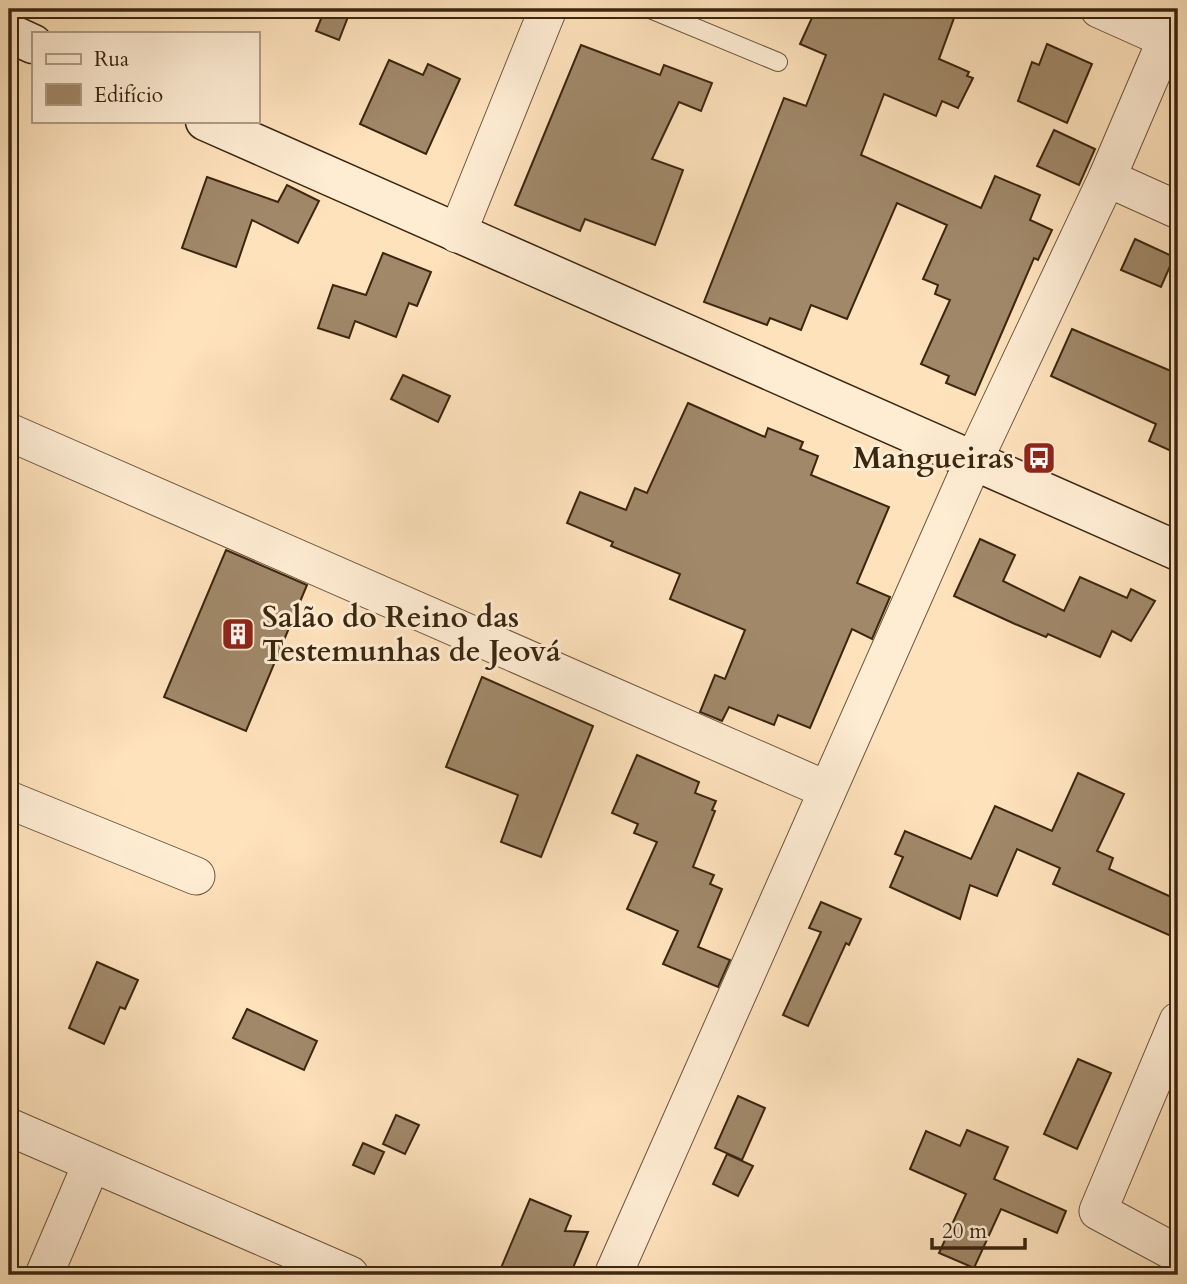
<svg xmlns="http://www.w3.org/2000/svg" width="1187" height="1284" font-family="Cardo,serif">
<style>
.building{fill:#a08869;stroke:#3b2610;stroke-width:2}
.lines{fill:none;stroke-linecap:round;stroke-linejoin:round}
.lane-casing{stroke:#6c553b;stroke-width:20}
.street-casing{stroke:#6c553b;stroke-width:39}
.secondary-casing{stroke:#3b2610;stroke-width:41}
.lane{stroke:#feecd3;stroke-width:18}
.street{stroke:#feecd3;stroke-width:37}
.secondary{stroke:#feecd3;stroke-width:38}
.labels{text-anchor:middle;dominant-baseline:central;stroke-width:6;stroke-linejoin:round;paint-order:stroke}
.poi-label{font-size:30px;font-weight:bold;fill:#3b2610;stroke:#feecd3;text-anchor:end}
</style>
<rect width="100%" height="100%" fill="#fee2bc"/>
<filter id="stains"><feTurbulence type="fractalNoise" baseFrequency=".00286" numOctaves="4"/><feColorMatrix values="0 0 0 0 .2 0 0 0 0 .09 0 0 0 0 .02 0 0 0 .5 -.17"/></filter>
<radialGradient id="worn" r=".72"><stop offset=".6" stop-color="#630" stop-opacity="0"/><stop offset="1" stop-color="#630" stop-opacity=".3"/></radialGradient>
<g class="building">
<path d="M325,9H351L339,40L316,31Z"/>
<path d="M816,9H929L954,18L939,59L969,72L967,76L973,78L958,108L942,101L936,116L884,94L861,155L981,208L995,176L1040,195L1030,220L1052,230L1038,260L1034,258L975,395L946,383L949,376L921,364L950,300L935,294L938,285L923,279L947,225L897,203L847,319L811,305L801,330L770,318L767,325L704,302L784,98L806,106L826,55L800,44Z"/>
<path d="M1047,44L1092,64L1067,123L1018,101L1032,62L1039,65Z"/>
<path d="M581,45L660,75L664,65L712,83L701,111L679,102L652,159L683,170L655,245L585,219L580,231L515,205Z"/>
<path d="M389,60L423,75L428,64L460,79L426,154L360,124Z"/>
<path d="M1054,130L1095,149L1079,185L1037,166Z"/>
<path d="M207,177L278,202L287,185L319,201L298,243L252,220L236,267L182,248Z"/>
<path d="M1135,239L1174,257L1161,287L1121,270Z"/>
<path d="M383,253L431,272L417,306L409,303L396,337L355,321L349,338L318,328L333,285L366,295Z"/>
<path d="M1072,329L1178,374V454L1149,441L1156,424L1051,376Z"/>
<path d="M403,375L450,396L438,422L391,399Z"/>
<path d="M688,403L765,437L768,428L803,442L800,449L818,456L811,475L889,507L857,583L890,597L872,639L852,629L810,728L778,715L774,725L729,707L722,721L700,712L715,675L725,679L745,630L670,599L680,574L611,546L613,542L567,523L580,492L626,510L635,488L647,493Z"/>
<path d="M980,539L1015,555L1003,581L1064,611L1080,577L1127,598L1131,589L1155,601L1131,641L1112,631L1100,657L1048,634L1046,637L1015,624L954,596Z"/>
<path d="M226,550L307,585L246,731L164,697Z"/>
<path d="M482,677L593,726L541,857L501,842L518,795L446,767Z"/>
<path d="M637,755L699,782L695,793L716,801L712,810L715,811L693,867L714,875L710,884L722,889L698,947L730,960L718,987L663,964L678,931L627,909L657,842L634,833L638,824L612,813Z"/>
<path d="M1078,773L1124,794L1097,851L1113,858L1109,869L1178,900V939L1053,884L1060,868L1017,849L997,896L970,885L960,919L890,887L903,857L895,854L905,831L971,859L995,806L1052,831Z"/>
<path d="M821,902L861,919L849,945L846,943L808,1026L783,1015L821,932L809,928Z"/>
<path d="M97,962L138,980L125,1009L120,1007L104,1044L69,1028Z"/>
<path d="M247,1009L317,1041L304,1070L233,1038Z"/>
<path d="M1078,1059L1111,1073L1077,1149L1044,1134Z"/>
<path d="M738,1096L765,1108L742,1160L715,1148Z"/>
<path d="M396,1115L419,1125L405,1154L383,1144Z"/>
<path d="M967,1130L1008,1147L994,1179L1066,1211L1057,1233L1001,1209L974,1268L939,1253L966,1194L910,1169L926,1131L960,1146Z"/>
<path d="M363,1143L384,1152L374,1174L353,1165Z"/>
<path d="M727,1154L753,1166L738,1196L713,1184Z"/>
<path d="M530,1199L571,1216L565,1231L588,1232L570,1275H498Z"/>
</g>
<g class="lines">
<defs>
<path id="lane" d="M650,9L778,62"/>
<g id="street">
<path d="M1099,9L1166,39"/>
<path d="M1107,178L1178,210"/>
<path d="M457,234L548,9"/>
<path d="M9,432L827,790"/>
<path d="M9,800L196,876"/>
<path d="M1178,1021L1098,1211L1178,1254"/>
<path d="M9,1127L350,1275"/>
<path d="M44,1275L91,1165"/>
<path d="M613,1275L973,462L1107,178L1178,12"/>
</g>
<g id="secondary">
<path d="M9,33L33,44"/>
<path d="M205,121L1178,551"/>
</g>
</defs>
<use href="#lane" class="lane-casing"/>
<use href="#street" class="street-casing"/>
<use href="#secondary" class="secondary-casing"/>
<use href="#lane" class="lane"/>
<use href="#street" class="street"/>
<use href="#secondary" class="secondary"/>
</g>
<defs>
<symbol id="bus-square" viewBox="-11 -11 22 22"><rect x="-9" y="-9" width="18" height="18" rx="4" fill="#8f2418" stroke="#feecd3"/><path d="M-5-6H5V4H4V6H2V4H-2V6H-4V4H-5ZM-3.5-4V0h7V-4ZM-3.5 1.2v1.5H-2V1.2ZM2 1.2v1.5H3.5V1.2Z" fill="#fff"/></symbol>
<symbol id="building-square" viewBox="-11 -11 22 22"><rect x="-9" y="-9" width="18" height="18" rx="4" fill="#8f2418" stroke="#feecd3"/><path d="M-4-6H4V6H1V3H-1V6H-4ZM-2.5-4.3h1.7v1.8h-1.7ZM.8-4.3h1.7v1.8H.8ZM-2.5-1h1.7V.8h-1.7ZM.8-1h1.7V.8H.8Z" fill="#fff"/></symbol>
</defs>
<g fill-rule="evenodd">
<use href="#bus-square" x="1020" y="439" width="38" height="38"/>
<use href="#building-square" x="219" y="615" width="38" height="38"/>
</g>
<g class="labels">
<g class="poi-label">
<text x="1014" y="458">Mangueiras</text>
<text x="262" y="617" text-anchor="start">Salão do Reino das<tspan x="262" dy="34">Testemunhas de Jeová</tspan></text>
</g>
</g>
<rect width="1187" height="1284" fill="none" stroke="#fee2bc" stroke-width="35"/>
<rect x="10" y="10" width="1166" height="1263" fill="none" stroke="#3b2610" stroke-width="3.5"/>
<rect x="18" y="18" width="1152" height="1249" fill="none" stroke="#3b2610" stroke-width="2"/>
<rect x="32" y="32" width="228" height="91" fill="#feecd3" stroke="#b09d85" stroke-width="2"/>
<rect x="46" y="54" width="35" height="10" fill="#feecd3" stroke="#b09d85" stroke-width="2"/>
<text x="94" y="66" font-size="21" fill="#3b2610">Rua</text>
<rect x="46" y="84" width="35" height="21" fill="#a08869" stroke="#b09d85" stroke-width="2"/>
<text x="94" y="102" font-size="21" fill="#3b2610">Edifício</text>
<path d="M932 1238v10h93v-10" fill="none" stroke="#3b2610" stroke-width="3.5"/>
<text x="942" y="1238" font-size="21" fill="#3b2610" stroke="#feecd3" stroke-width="5" paint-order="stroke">20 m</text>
<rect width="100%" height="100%" filter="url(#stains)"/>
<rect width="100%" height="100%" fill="url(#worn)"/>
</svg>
